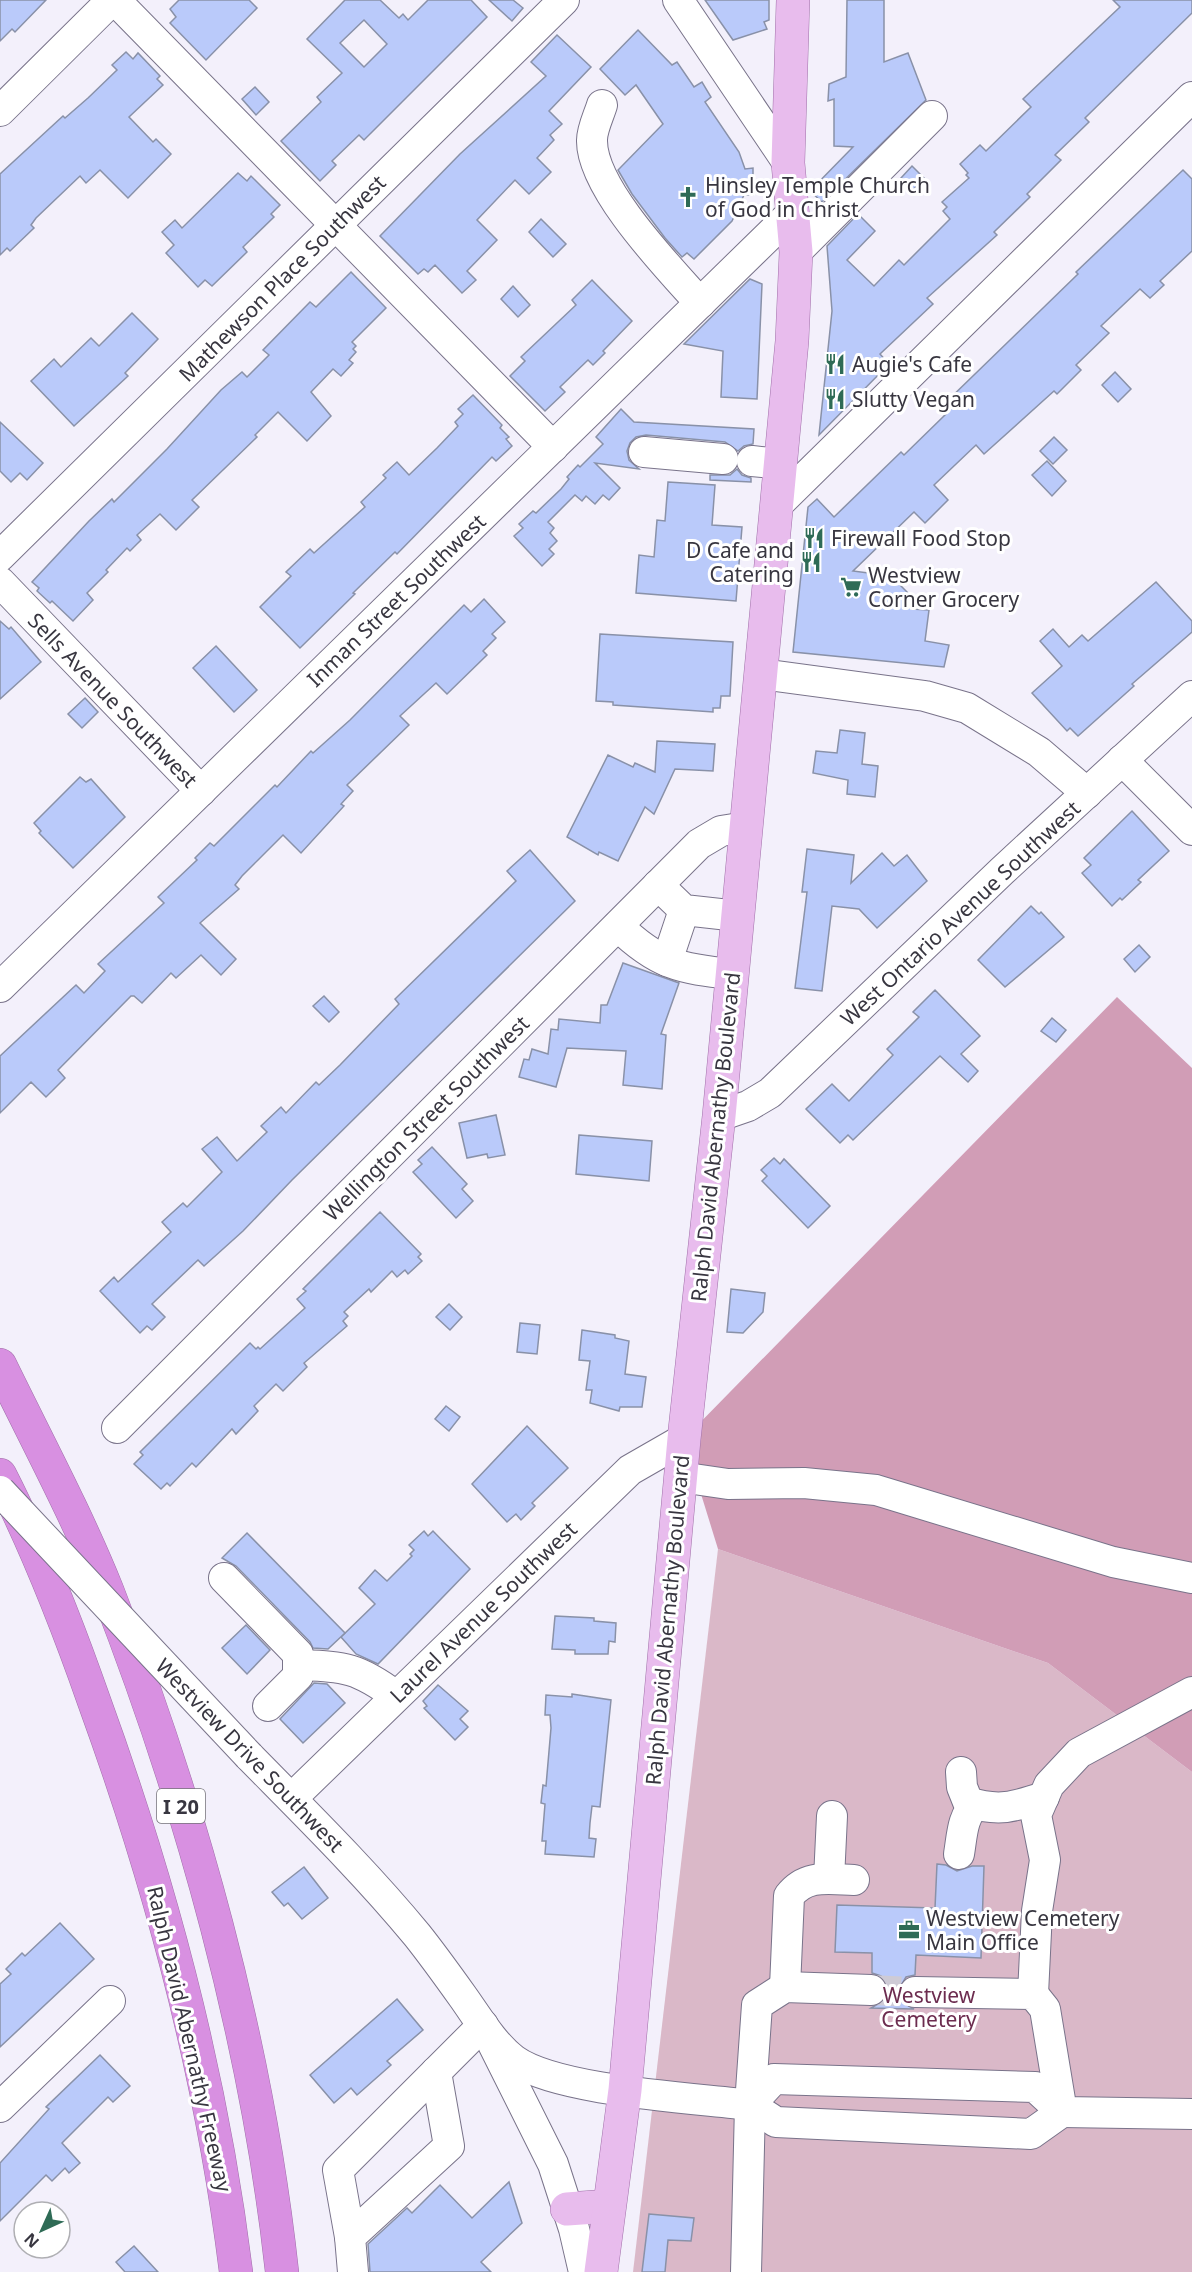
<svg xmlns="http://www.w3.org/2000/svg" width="1192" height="2272" font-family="'Noto Sans',sans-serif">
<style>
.green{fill:#dab8c8}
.forest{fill:#d19db6}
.building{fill:#bacafa;stroke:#8991a8;stroke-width:1.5;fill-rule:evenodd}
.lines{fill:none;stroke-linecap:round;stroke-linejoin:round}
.minor-tunnel{stroke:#cecbd6;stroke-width:30;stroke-dasharray:30 15;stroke-linecap:butt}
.minor-casing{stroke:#79738a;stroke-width:32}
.major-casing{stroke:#a070a9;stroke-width:34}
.highway-casing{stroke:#a070a9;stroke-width:34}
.minor{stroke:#fff;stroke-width:30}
.major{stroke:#e8bced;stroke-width:33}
.highway{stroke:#d890e1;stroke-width:33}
.minor-bridge-casing{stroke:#79738a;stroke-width:32;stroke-linecap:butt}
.minor-bridge{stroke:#fff;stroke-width:30}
.labels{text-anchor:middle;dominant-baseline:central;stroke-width:6;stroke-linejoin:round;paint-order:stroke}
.shield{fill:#fff;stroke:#747279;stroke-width:1.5}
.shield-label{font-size:20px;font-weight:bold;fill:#383640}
.poi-label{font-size:21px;fill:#383640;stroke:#fff;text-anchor:start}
.street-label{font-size:21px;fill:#383640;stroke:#fff}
.park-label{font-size:21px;fill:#6c2c4f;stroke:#fff}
</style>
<rect width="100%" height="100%" fill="#f3f0fb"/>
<path class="green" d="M718,1549L1048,1663L1192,1772V2272H633Z"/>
<path class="forest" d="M1117,997L1192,1068V1772L1048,1663L718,1549L684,1439Z"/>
<g class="building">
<path d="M0,0H46L15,32L12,29L0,41Z"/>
<path d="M179,0H249L257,8L206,60L170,23L176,17L170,9Z"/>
<path d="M345,0H380L399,18L403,14L408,20L428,0H471L487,17L364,140L359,135L332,161L336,165L320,181L281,141L321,102L317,97L342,73L307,39ZM364,20L387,44L364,67L340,43Z"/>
<path d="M489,0H513L523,8L512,21Z"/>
<path d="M705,0H769V20L764,22L767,29L733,40Z"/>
<path d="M847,0H884V62L908,53L926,100L822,202L810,191L853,147L834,146V99L828,101L829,84L846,77Z"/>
<path d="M1113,0H1192V13L1085,118L1089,122L1055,155L1061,160L1027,194L1030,197L994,232L997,235L927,298L933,304L880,354L889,364L819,435L832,311L827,246L858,214L875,231L847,260L874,286L899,260L904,265L950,219L943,211L947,207L942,202L969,178L966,175L968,173L960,164L980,145L986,151L1031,107L1023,99L1120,7Z"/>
<path d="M638,30L672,65L677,62L694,87L702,82L711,97L705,102L739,152L745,169L753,168V195H744L732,221L694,259L687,253L682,257L665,238L632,194L618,170L663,124L636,85L625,95L600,69Z"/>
<path d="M557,35L591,67L549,111L562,124L550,135L554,140L537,158L551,172L529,194L515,180L477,220L497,240L467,271L476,280L462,293L435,265L428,272L424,269L418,274L380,236L460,154L546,76L531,62Z"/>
<path d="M126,52L133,59L138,53L160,76L157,79L163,85L129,117L153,142L156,139L171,154L128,198L100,170L86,183L80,176L36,218L31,225L34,228L10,251L7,248L0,255V174L63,116L65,118L88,98L117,70L112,65Z"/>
<path d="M255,87L269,102L256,115L242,99Z"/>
<path d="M912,166L924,178L913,190L901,178Z"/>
<path d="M1183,170L1192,179V251L1160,281L1164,285L1150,298L1140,289L1101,326L1109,333L1076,365L1081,370L1057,394L1054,391L984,454L976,445L934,485L948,500L925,523L914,512L853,571L891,576L913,598L912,609L929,610L925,641L949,645L944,667L793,652L808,507L817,499L834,517L901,452L904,455L946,414L940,408L1078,274L1076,272Z"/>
<path d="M238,173L247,181L251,176L280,205L271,214L274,217L243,247L247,252L212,286L205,280L198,287L166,253L174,245L162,232L175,220L182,228Z"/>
<path d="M541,219L566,244L553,257L529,232Z"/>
<path d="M351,272L386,308L352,342L356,346L353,349L356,352L349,360L353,363L341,376L333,369L311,392L331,416L307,441L278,412L255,435L257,437L192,500L199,507L176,530L160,514L137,535L141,540L130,551L127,548L106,570L108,572L87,593L93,600L73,621L52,601L50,603L37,591L39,588L32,582L89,521L112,499L114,502L167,449L221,390L242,372L247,377L269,355L263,350L310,302L316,307Z"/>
<path d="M750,279L762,284L757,399L721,397L723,351L684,344Z"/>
<path d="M592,280L632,321L603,351L605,353L593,365L588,360L560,387L565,392L545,411L510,376L525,361L521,357L576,305L572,300Z"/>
<path d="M513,286L530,305L518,317L501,299Z"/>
<path d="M132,313L158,339L125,373L128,376L74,426L31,381L54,359L61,367L91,338L99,346Z"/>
<path d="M1115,372L1131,389L1118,402L1102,385Z"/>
<path d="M473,395L502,425L500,428L509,437L506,439L512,446L496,461L492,457L397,554L395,552L353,593L355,594L300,648L260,607L291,576L286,572L310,549L314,553L365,507L361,502L386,478L383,475L397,462L409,475L437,448L458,426L455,422L463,414L458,409Z"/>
<path d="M621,409L634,422L754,429L753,444L744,446L738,451L725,442L646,435L636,437L630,443L627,451L629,460L639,469L595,463L620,488L609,500L603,495L595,504L586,496L582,501L575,495L548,522L554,528L550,533L557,541L549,549L554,554L542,566L514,536L523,528L519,524L533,511L536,513L561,489L569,479L567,477L578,465L580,467L603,444L596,437Z"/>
<path d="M0,422L43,463L27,480L20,473L11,482L0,471Z"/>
<path d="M1054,437L1067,450L1053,464L1040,451Z"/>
<path d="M1047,461L1066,481L1052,496L1032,475Z"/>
<path d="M737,469L742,475L751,478V482L710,480V475H730Z"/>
<path d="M668,482L715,485L712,525L742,527L736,601L636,593L639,555L654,557L657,520L665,521Z"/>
<path d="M1156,582L1192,621V632L1132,684L1134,686L1078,736L1070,728L1067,731L1032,693L1062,666L1040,641L1053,629L1069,647L1082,635L1088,641Z"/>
<path d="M484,599L505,622L492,634L496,638L483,651L487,655L447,694L436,683L400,716L409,725L347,785L353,791L341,804L344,806L301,853L283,835L242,876L235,885L239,889L200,923L236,959L221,975L201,955L176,978L171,973L142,1003L134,996H131L58,1070L65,1078L46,1097L31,1082L0,1113V1056L76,985L84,993L105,971L98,964L164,903L158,897L197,860L195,858L210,843L214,846L275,785L277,787L311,751L313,753L350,720L464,605L471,612Z"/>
<path d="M0,621L9,629L11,627L41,662L0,699Z"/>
<path d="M600,634L733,642L730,696H721L720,708H713V712L613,705V702L596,701Z"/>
<path d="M216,646L257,690L234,712L193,668Z"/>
<path d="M85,698L98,712L82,728L68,714Z"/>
<path d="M840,730L865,733L862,764L878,766L875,797L847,794L848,780L813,773L816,751L837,753Z"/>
<path d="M657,741L715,744L713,771L675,769L654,814L645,807L618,861L599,852L598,855L567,837L608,755L633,767L635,763L655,772Z"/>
<path d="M80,777L86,782L91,779L125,817L73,868L39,833L41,831L34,823Z"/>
<path d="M1132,811L1169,851L1138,880L1141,882L1122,900L1120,898L1112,906L1082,873L1091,865L1084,858Z"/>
<path d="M807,849L854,855L851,883L882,853L894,866L907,855L927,881L877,928L859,909L832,906L822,991L795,988L807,892H802Z"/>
<path d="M530,850L575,901L292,1180L243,1231L204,1266L198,1260L152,1304L165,1317L152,1330L147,1326L140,1333L100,1291L114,1277L118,1282L171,1232L162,1222L183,1203L187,1207L222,1172L202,1149L217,1137L237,1161L267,1132L261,1126L281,1107L286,1113L316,1082L319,1085L340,1065L399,1004L395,999L516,881L507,871Z"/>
<path d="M1031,906L1039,914L1041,912L1064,937L1005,987L978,960Z"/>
<path d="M1139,945L1150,957L1135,972L1124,959Z"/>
<path d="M623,963L679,983L661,1034L666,1035L662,1089L623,1085L626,1051L567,1048L556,1087L519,1077L524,1059L529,1060L532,1049L548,1054L551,1029L558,1030L559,1019L600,1023L601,1005H607Z"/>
<path d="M935,990L980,1036L961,1054L978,1071L968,1082L940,1056L853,1140L848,1135L840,1143L806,1109L832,1084L849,1101L893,1055L887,1049L919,1017L913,1012Z"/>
<path d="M324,996L339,1012L329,1022L313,1006Z"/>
<path d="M1052,1018L1066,1030L1056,1042L1041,1031Z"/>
<path d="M496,1115L505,1155L488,1158L487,1154L467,1158L459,1123Z"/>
<path d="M579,1135L652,1141L649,1181L576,1174Z"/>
<path d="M432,1147L467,1184L462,1189L473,1201L456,1218L413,1172L422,1164L418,1160Z"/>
<path d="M774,1158L780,1164L784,1159L830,1206L808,1228L762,1181L767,1176L761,1170Z"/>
<path d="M380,1212L421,1254L418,1257L422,1261L408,1274L405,1270L397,1277L392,1271L371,1292L369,1289L344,1312L348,1316L343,1321L347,1326L304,1363L307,1367L283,1391L276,1384L254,1406L258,1411L236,1434L232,1429L196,1467L192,1463L170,1486L167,1483L161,1489L134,1464L143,1455L140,1452L250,1343L256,1349L258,1347L260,1349L305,1308L297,1299L306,1291L303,1289Z"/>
<path d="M731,1289L765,1293L763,1312L743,1333L727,1332Z"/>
<path d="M449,1304L462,1317L450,1330L436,1317Z"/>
<path d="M520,1323L540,1325L537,1354L517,1352Z"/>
<path d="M582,1330L615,1335V1338L629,1341L625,1374L646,1377L642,1407H620L619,1411L590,1403L592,1390H586L590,1361L579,1360Z"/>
<path d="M446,1406L460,1417L449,1431L435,1419Z"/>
<path d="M527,1426L568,1468L532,1503L535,1506L521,1520L516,1514L507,1522L472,1484Z"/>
<path d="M424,1531L428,1536L433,1531L470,1569L378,1664L356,1654L341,1637L375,1604L359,1588L375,1570L387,1581L412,1556L410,1554L414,1550L409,1545Z"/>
<path d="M247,1533L345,1633L328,1649L313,1648L310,1642L236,1566L222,1558Z"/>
<path d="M555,1616L594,1618V1621L616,1623L615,1642L609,1641L608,1654H575V1650L552,1649Z"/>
<path d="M246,1625L270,1650L247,1674L222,1648Z"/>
<path d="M314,1683L327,1684L345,1703L303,1743L280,1719Z"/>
<path d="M438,1685L468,1711L460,1719L468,1727L455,1740L424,1708L427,1706L423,1701Z"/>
<path d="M572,1694L611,1700L600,1807L592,1806L590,1823L589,1838L596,1839L594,1857L545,1854L546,1841H542L545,1804L541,1803L543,1785L546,1786L551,1728L550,1715H545L546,1695L572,1697Z"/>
<path d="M937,1864L946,1865L957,1871L972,1866H984L981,1958L916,1955L915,1975L906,1977L898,1991L900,2001L914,2009L871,2008L885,2000L888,1991L886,1982L881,1976L872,1973V1953L835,1952L837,1905L935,1908Z"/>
<path d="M304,1867L328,1898L302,1919L288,1903L284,1906L272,1892Z"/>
<path d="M60,1923L94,1959L0,2047V1984L11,1974L6,1969L22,1953L25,1956Z"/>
<path d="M397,1999L423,2030L387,2061L391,2065L357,2095L351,2088L334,2103L310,2075Z"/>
<path d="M100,2055L130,2086L113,2102L108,2097L62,2143L80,2163L69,2173L65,2168L52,2181L46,2175L0,2221V2163L49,2109L46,2107Z"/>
<path d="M509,2182L522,2223L481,2262L491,2272H370L368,2244L407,2208L412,2213L440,2185L472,2218Z"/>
<path d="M649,2214L694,2218L691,2241L668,2240L665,2272H642Z"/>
<path d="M134,2246L158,2272H125L116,2262Z"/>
</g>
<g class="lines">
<path class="minor-tunnel" d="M871,1990L915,1992"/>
<defs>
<g id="minor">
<path d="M115,0L553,447"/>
<path d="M678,0L788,163"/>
<path d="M602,105C599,115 592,129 592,140C591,188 669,268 700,303"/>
<path d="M0,111L112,0"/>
<path d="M796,252L932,116"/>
<path d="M644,452L723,459"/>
<path d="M752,461L781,464"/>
<path d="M778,504L1192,97"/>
<path d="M0,556L564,0"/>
<path d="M0,582L201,791"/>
<path d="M762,674L925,696L967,708L1039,752L1087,793"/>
<path d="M1122,760L1192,830"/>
<path d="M658,885L684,910L738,916"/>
<path d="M618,926C657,964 680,969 732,974"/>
<path d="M667,961L684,910"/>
<path d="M0,987L792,213"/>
<path d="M719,1116L748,1106L770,1093L1002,871L1192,696"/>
<path d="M117,1428L699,844L721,831L746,827"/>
<path d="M680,1477L728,1484L804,1483L876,1490L1113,1562L1192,1578"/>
<path d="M224,1578L298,1654V1676L268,1706"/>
<path d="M299,1665C345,1667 357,1667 396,1696"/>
<path d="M249,1756C306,1814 365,1872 417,1935C433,1955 448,1976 463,1997C478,2018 493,2044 514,2060C557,2091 694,2098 750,2105"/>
<path d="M961,1772L962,1787L968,1802C998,1812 1014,1807 1044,1797"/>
<path d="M292,1798L630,1470L684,1439"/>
<path d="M959,1854C962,1837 962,1815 976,1805"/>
<path d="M829,1879L832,1816"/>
<path d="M785,1987L789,1896C806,1874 828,1879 854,1880"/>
<path d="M915,1992L1033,1994L1045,2009L1062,2112L1192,2114"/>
<path d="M1033,1994L1037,1911L1045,1860L1036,1815L1049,1785L1079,1753L1192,1692"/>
<path d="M493,2044L553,2164L574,2229L584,2272"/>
<path d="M774,2079L1035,2087L1062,2112L1031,2134L776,2122L750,2105Z"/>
<path d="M0,2107L110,2001"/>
<path d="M350,2237L338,2170L483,2025"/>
<path d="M353,2272L350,2237L449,2146L436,2072"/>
<path d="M746,2272L750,2105L757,2005L785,1987L871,1990"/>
</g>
<g id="major">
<path d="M567,2209L609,2206"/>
<path d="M601,2272L625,2090L684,1439L719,1116L792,341L796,252L788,163L793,0"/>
</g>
<g id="highway">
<path d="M0,1365C36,1439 76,1513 107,1590C191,1805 257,2042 282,2272"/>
<path d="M0,1475C37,1547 67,1624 94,1701C161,1885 212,2077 236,2272"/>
</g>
</defs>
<use href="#minor" class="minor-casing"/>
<use href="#major" class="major-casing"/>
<use href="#highway" class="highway-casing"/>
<use href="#minor" class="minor"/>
<use href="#major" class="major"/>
<use href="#highway" class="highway"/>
<defs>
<path id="minor-bridge" d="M0,1491L249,1756"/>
</defs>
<use href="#minor-bridge" class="minor-bridge-casing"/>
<use href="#minor-bridge" class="minor-bridge"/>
</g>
<defs>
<symbol id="church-bare" viewBox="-9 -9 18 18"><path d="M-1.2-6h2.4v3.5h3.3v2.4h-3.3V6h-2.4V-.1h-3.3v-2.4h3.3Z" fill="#2f6b56" stroke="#fff" stroke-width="2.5" paint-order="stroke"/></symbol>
<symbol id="restaurant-bare" viewBox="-9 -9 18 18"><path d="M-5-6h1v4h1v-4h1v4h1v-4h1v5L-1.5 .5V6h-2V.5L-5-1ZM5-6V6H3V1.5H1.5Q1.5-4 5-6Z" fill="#2f6b56" stroke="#fff" stroke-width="2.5" paint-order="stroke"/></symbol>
<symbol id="supermarket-bare" viewBox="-9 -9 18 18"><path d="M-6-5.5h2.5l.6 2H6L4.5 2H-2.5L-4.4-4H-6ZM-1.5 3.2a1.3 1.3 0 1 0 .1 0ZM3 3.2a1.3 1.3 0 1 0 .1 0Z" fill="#2f6b56" stroke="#fff" stroke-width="2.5" paint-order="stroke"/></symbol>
<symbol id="office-bare" viewBox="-9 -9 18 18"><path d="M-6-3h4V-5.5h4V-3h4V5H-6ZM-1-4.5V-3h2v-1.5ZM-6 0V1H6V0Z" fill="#2f6b56" stroke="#fff" stroke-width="2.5" paint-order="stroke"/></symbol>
</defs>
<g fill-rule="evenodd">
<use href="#church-bare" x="673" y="182" width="30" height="30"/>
<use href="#restaurant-bare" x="820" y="349" width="30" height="30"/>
<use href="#restaurant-bare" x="820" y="384" width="30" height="30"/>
<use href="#restaurant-bare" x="799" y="523" width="30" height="30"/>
<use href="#restaurant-bare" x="796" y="547" width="30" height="30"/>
<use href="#supermarket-bare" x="836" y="572" width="30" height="30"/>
<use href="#office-bare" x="894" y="1915" width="30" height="30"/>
</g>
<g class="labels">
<rect class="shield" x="157" y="1789" width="48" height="34" rx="4.5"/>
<g class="shield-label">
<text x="181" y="1806">I 20</text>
</g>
<g class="poi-label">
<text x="705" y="185">Hinsley Temple Church<tspan x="705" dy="24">of God in Christ</tspan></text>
<text x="852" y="364">Augie's Cafe</text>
<text x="852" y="399">Slutty Vegan</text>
<text x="831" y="538">Firewall Food Stop</text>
<text x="794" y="550" text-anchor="end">D Cafe and<tspan x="794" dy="24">Catering</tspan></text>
<text x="868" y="575">Westview<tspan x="868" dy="24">Corner Grocery</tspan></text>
<text x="926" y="1918">Westview Cemetery<tspan x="926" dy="24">Main Office</tspan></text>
</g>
<g class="street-label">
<text transform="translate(282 278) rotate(-45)">Mathewson Place Southwest</text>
<text transform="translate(396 600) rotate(-44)">Inman Street Southwest</text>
<text transform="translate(113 700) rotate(46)">Sells Avenue Southwest</text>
<text transform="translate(960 913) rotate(-43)">West Ontario Avenue Southwest</text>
<text transform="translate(426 1118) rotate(-45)">Wellington Street Southwest</text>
<text transform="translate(715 1137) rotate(-84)">Ralph David Abernathy Boulevard</text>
<text transform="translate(483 1612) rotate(-44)">Laurel Avenue Southwest</text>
<text transform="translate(667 1620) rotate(-85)">Ralph David Abernathy Boulevard</text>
<text transform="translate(250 1755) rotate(46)">Westview Drive Southwest</text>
<text transform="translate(190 2039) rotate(77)">Ralph David Abernathy Freeway</text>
</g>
<g class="park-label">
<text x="929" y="1995">Westview<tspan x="929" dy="24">Cemetery</tspan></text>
</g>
</g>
<g transform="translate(42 2230) rotate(225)"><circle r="28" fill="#ffffff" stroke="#afafb3" stroke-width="1.5"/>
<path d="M0-4.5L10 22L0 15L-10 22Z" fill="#2f6b56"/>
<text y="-9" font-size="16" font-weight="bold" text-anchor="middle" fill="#383640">N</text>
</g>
</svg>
